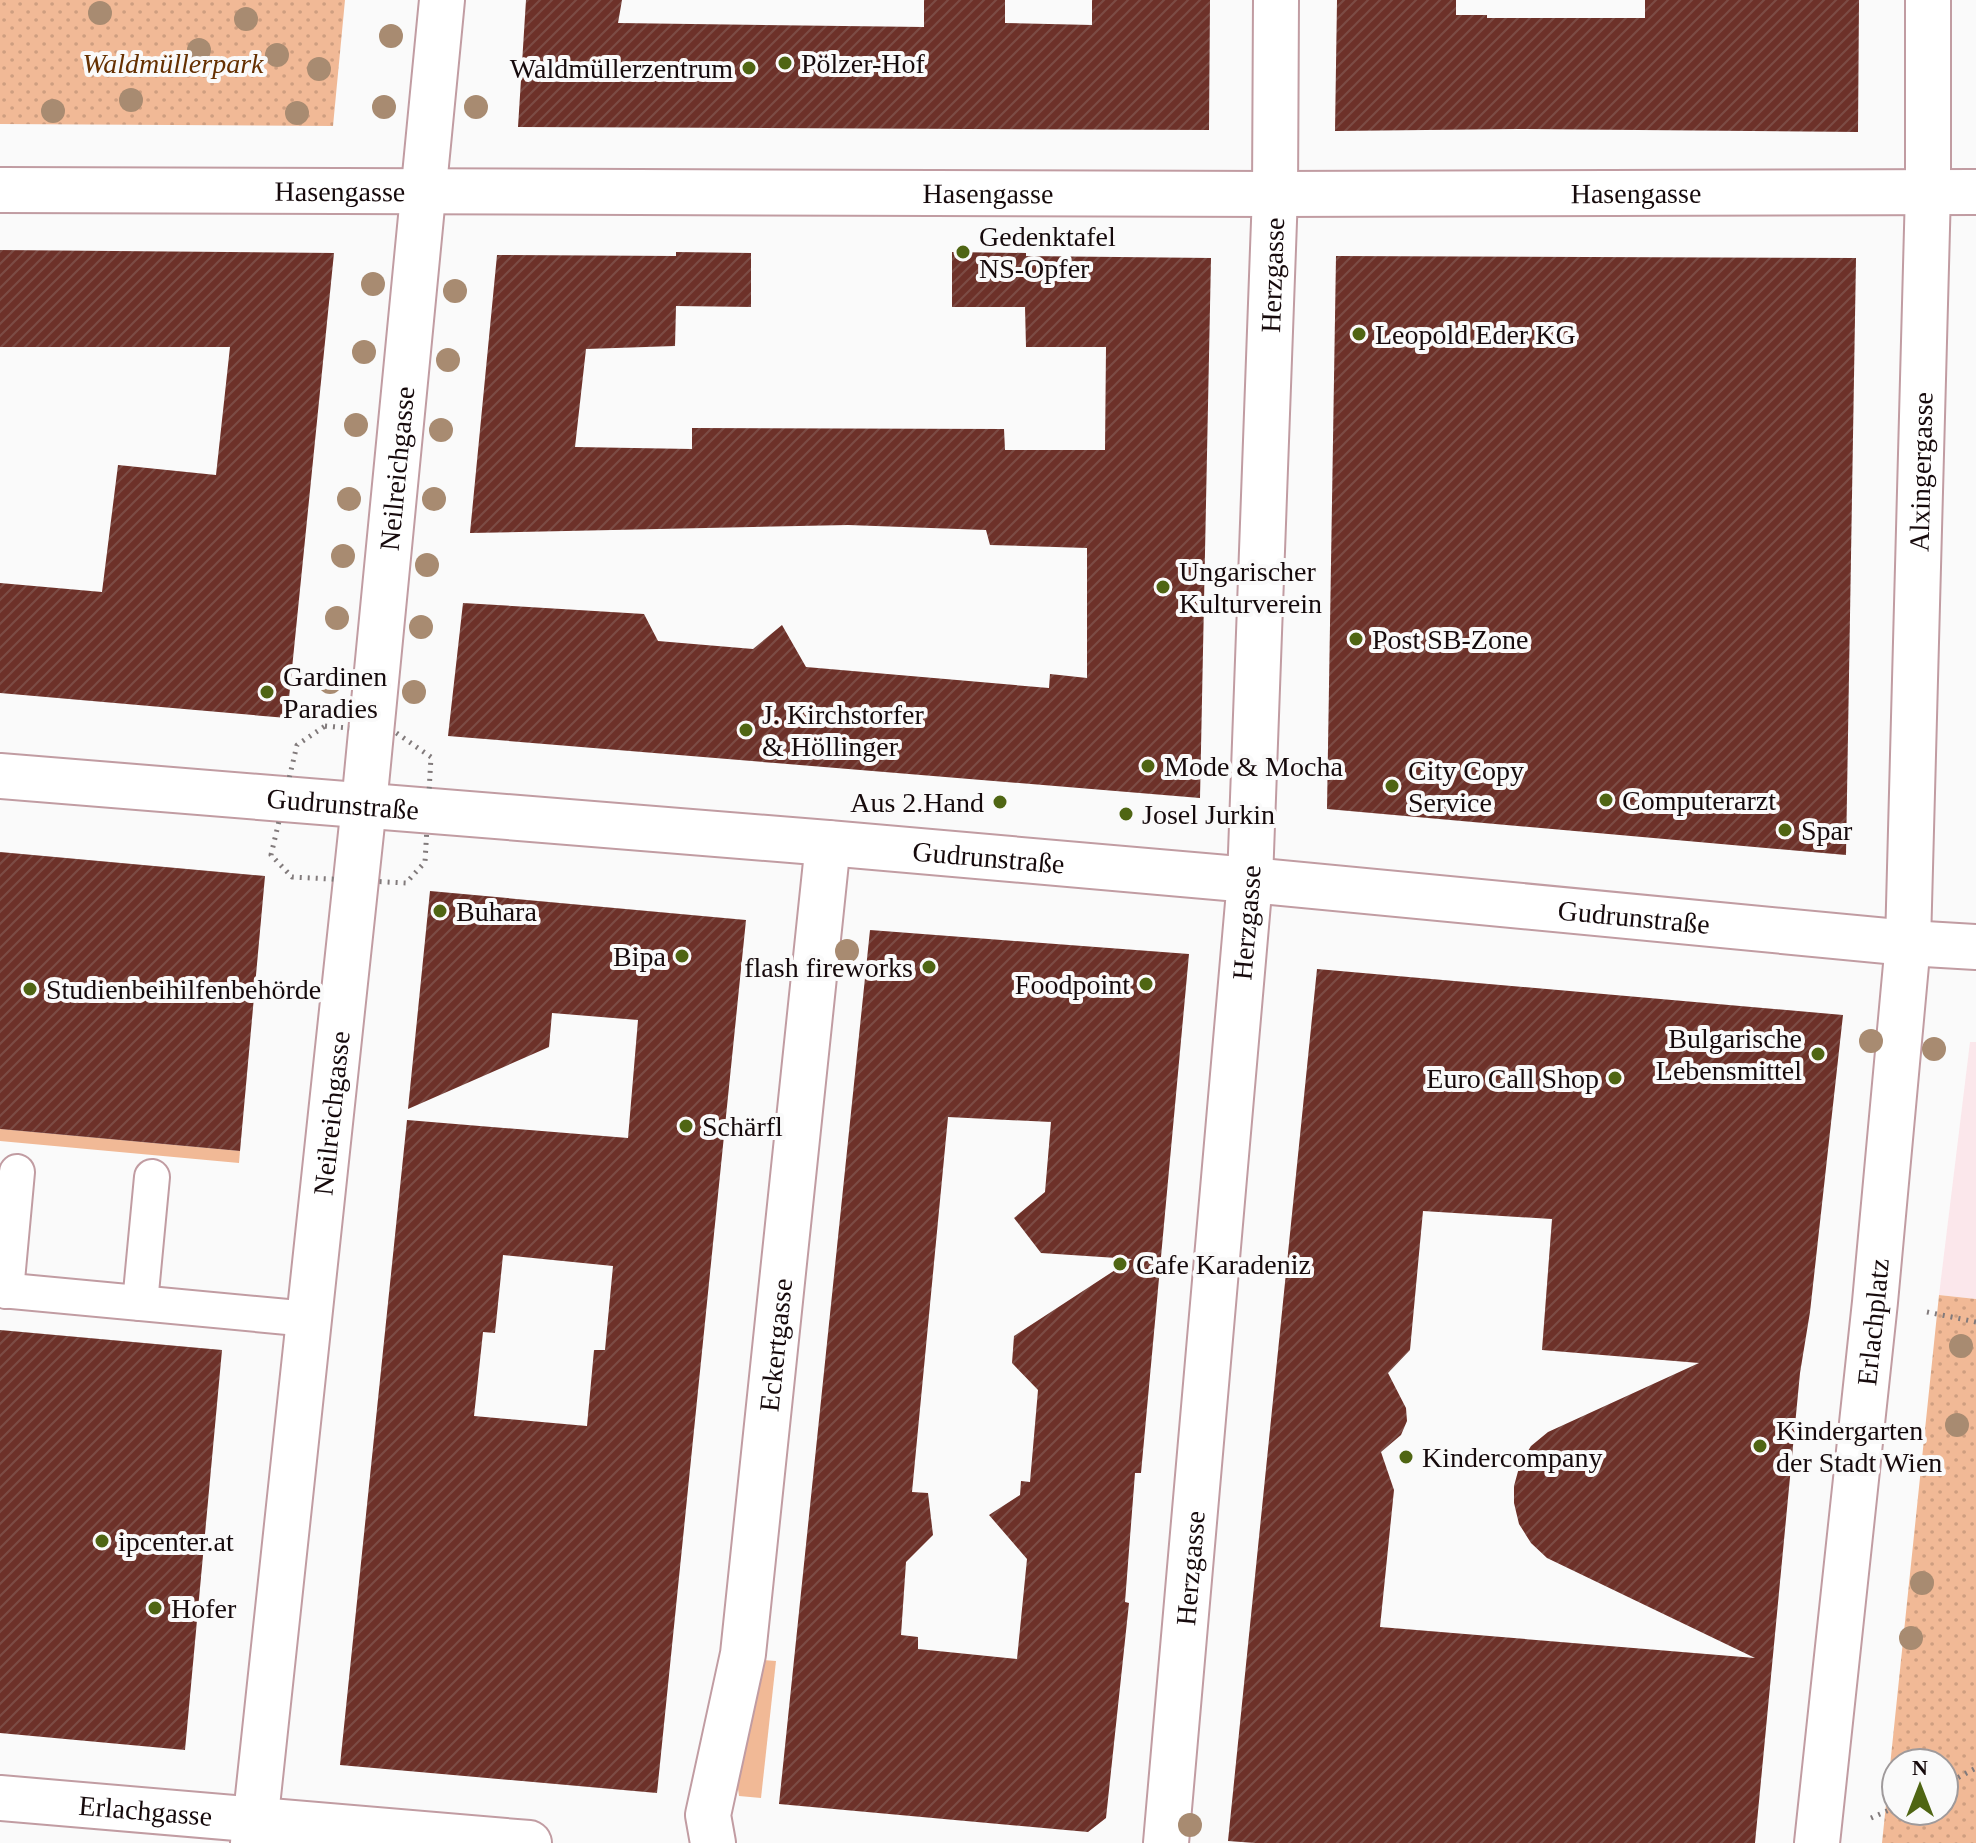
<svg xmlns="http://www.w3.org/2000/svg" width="1976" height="1843" font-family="'Times New Roman',serif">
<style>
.built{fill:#fbe7eb}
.grass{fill:#f1b996}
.park{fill:url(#park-dots);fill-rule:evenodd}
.building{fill:url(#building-hatch);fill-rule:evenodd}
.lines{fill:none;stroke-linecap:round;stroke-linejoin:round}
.lane-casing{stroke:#c19ca2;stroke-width:38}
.street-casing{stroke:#c19ca2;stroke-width:48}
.secondary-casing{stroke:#c19ca2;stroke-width:48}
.path{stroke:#817a7b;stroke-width:5;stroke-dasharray:2 6;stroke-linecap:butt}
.lane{stroke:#fff;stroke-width:34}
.street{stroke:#fff;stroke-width:44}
.secondary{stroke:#fff;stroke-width:44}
.tree{fill:#a88b71}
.poi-dot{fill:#4f6513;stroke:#fafafa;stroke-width:3}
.labels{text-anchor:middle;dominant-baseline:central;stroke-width:8;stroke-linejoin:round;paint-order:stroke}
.park-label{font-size:28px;font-style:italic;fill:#653001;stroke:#fafafa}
.poi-label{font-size:28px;fill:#160a0c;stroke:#fafafa;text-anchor:start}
.street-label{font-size:28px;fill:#160a0c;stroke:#fafafa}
</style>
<defs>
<pattern id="park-dots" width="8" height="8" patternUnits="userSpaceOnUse" patternTransform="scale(2)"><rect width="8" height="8" fill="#f1b996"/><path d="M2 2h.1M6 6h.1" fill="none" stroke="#ce9e80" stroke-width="1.8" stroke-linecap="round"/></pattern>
<pattern id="building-hatch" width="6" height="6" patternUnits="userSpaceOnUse" patternTransform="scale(2)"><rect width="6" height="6" fill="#6d3129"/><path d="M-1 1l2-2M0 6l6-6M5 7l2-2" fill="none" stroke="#7c4c45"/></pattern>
</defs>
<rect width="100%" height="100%" fill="#fafafa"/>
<path class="built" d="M1970,1042H1976V1299L1939,1295Z"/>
<g class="grass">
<path d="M0,1129L240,1151L239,1163L0,1141Z"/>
<path d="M763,1660L776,1661L761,1798L739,1796L737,1782Z"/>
</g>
<g class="park">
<path d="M0,0H345L333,126L0,124Z"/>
<path d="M1939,1295L1976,1299V1843H1882ZM1944,1763V1811H1896V1763Z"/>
</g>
<g class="building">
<path d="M526,0H622L618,23L924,27V0H1005V23L1092,25V0H1210L1209,130L518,127Z"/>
<path d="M1337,0H1456V15H1487V18H1645V0H1859L1858,132L1517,129L1335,131Z"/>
<path d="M0,250L334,253L287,718L0,693V583L102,592L118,465L216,475L230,347H0Z"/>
<path d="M676,252L751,253V307L676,306L675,346L586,349L575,447L692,449V428L1004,429L1005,450H1105L1106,347H1026L1025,307H952V252L1026,253V256L1211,258L1200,798L448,736L463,603L644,614L658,641L753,649L782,625L806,667L1049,688L1050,674L1087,678V548L990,545L986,530L848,525L470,533L497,255L676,256Z"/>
<path d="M1336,256L1856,258L1846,855L1327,809Z"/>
<path d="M0,852L265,876L240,1151L0,1129Z"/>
<path d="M430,891L746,920L657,1793L340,1765L407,1120L628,1138L638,1020L552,1013L549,1047L408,1109ZM503,1255L613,1266L605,1350H594L587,1426L474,1416L483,1332L495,1333Z"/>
<path d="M870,930L1189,954L1141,1473H1135L1125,1602L1129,1603L1106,1818L1088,1832L779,1804ZM948,1117L1051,1122L1045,1192L1014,1218L1041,1253L1132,1259L1014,1336L1012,1363L1038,1390L1030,1482L1021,1481L1020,1495L989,1515L1027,1559L1017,1659L918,1649V1637L901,1635L906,1562L933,1535L928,1493L912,1492Z"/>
<path d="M1317,969L1843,1015L1810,1312L1800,1373L1755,1843H1255L1228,1841ZM1423,1211L1552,1219L1542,1350L1699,1363L1548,1432L1531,1446L1520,1464L1514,1486V1503L1519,1524L1531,1543L1547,1558L1755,1658L1380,1627L1394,1490L1381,1452L1401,1435L1407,1421L1406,1408L1388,1373L1410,1350Z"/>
<path d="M0,1330L222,1350L185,1750L0,1733Z"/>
</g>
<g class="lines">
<defs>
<g id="lane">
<path d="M0,1290L309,1319"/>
<path d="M6,1291L17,1172"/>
<path d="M140,1303L152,1177"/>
</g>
<g id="street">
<path id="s1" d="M0,190L1275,194L1976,192"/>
<path id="s2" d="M364,805L442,0"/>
<path id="s3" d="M0,1798L529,1843"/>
<path id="s4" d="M713,1843L708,1815L743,1654L828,843"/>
<path id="s5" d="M1166,1843L1250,880L1275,194L1276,0"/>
<path id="s6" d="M1817,1843L1875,1302L1908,943L1928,191V0"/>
</g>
<g id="secondary">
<path id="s7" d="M0,776L828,843L1250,880L1908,943L1976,947"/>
<path id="s8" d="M253,1843L364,805"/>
</g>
</defs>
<use href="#lane" class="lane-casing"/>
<use href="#street" class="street-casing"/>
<use href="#secondary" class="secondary-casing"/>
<g class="path">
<path d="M325,726L395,732L431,757L425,862L406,883L292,877L271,855L297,745Z"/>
<path d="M1927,1312L1976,1322"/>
<path d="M1944,1785L1976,1768"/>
<path d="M1871,1818L1896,1807"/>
</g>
<use href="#lane" class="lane"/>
<use href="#street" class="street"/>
<use href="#secondary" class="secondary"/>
</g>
<g class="tree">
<circle cx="100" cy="13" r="12"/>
<circle cx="246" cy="19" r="12"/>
<circle cx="391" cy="36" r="12"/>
<circle cx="199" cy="50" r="12"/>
<circle cx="277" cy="55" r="12"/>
<circle cx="319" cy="69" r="12"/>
<circle cx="131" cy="100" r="12"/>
<circle cx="384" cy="107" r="12"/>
<circle cx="476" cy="107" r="12"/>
<circle cx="53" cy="111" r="12"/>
<circle cx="297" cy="113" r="12"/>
<circle cx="373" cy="284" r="12"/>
<circle cx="455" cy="291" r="12"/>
<circle cx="364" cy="352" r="12"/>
<circle cx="448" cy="360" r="12"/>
<circle cx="356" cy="425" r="12"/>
<circle cx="441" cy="430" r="12"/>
<circle cx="349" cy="499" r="12"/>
<circle cx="434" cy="499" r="12"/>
<circle cx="343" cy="556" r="12"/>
<circle cx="427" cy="565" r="12"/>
<circle cx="337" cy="618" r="12"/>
<circle cx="421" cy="627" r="12"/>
<circle cx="330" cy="682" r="12"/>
<circle cx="414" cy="692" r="12"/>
<circle cx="847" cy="951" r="12"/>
<circle cx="1871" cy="1041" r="12"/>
<circle cx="1934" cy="1049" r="12"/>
<circle cx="1961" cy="1346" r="12"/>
<circle cx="1957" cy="1425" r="12"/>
<circle cx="1922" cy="1583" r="12"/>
<circle cx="1911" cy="1638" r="12"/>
<circle cx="1190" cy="1825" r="12"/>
</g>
<g class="poi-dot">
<circle cx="785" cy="63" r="8"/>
<circle cx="749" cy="68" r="8"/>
<circle cx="963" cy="252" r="8"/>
<circle cx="1359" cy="334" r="8"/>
<circle cx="1163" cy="587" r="8"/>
<circle cx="1356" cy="639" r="8"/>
<circle cx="267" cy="692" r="8"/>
<circle cx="746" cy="730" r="8"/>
<circle cx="1148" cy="766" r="8"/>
<circle cx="1392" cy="786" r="8"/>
<circle cx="1606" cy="800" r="8"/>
<circle cx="1000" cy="802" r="8"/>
<circle cx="1126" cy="814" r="8"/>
<circle cx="1785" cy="830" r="8"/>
<circle cx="440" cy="911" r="8"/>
<circle cx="682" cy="956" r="8"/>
<circle cx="929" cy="967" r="8"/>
<circle cx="1146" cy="984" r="8"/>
<circle cx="30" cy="989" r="8"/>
<circle cx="1818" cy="1054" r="8"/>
<circle cx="1615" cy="1078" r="8"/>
<circle cx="686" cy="1126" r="8"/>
<circle cx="1120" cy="1264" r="8"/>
<circle cx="1760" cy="1446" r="8"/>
<circle cx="1406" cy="1457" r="8"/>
<circle cx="102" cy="1541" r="8"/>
<circle cx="155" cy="1608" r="8"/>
</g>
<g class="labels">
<g class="park-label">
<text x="173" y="63">Waldmüllerpark</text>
</g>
<g class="poi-label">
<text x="801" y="63">Pölzer-Hof</text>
<text x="733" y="68" text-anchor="end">Waldmüllerzentrum</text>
<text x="979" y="236">Gedenktafel<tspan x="979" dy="32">NS-Opfer</tspan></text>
<text x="1375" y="334">Leopold Eder KG</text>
<text x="1179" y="571">Ungarischer<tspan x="1179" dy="32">Kulturverein</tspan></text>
<text x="1372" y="639">Post SB-Zone</text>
<text x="283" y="676">Gardinen<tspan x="283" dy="32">Paradies</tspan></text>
<text x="762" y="714">J. Kirchstorfer<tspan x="762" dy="32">&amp; Höllinger</tspan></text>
<text x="1164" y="766">Mode &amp; Mocha</text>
<text x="1408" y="770">City Copy<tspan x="1408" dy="32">Service</tspan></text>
<text x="1622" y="800">Computerarzt</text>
<text x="984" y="802" text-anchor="end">Aus 2.Hand</text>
<text x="1142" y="814">Josel Jurkin</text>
<text x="1801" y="830">Spar</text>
<text x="456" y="911">Buhara</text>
<text x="666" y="956" text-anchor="end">Bipa</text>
<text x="913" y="967" text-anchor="end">flash fireworks</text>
<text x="1130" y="984" text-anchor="end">Foodpoint</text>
<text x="46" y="989">Studienbeihilfenbehörde</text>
<text x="1802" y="1038" text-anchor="end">Bulgarische<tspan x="1802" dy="32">Lebensmittel</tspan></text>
<text x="1599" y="1078" text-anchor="end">Euro Call Shop</text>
<text x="702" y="1126">Schärfl</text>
<text x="1136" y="1264">Cafe Karadeniz</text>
<text x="1776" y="1430">Kindergarten<tspan x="1776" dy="32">der Stadt Wien</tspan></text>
<text x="1422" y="1457">Kindercompany</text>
<text x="118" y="1541">ipcenter.at</text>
<text x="171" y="1608">Hofer</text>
</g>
<g class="street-label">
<text stroke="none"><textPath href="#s1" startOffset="340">Hasengasse</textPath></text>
<text stroke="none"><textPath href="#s1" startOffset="1636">Hasengasse</textPath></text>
<text stroke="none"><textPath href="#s1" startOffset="988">Hasengasse</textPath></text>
<text stroke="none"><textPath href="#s5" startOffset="1572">Herzgasse</textPath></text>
<text stroke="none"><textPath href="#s2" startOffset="338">Neilreichgasse</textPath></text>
<text stroke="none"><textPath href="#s6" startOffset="1376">Alxingergasse</textPath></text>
<text stroke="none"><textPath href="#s7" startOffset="344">Gudrunstraße</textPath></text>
<text stroke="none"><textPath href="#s7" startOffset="992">Gudrunstraße</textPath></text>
<text stroke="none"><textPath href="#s7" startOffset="1640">Gudrunstraße</textPath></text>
<text stroke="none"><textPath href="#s5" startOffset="924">Herzgasse</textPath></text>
<text stroke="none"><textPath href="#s8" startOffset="734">Neilreichgasse</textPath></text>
<text stroke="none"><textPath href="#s6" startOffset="524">Erlachplatz</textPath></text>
<text stroke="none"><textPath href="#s4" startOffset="504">Eckertgasse</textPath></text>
<text stroke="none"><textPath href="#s5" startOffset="276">Herzgasse</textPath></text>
<text stroke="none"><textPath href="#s3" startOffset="146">Erlachgasse</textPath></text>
</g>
</g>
<g transform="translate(1920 1787)"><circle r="38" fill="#fafafa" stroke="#9f9a9b" stroke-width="2"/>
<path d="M0-6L14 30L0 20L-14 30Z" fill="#4f6513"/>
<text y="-12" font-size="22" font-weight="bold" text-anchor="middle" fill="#160a0c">N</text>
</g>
</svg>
